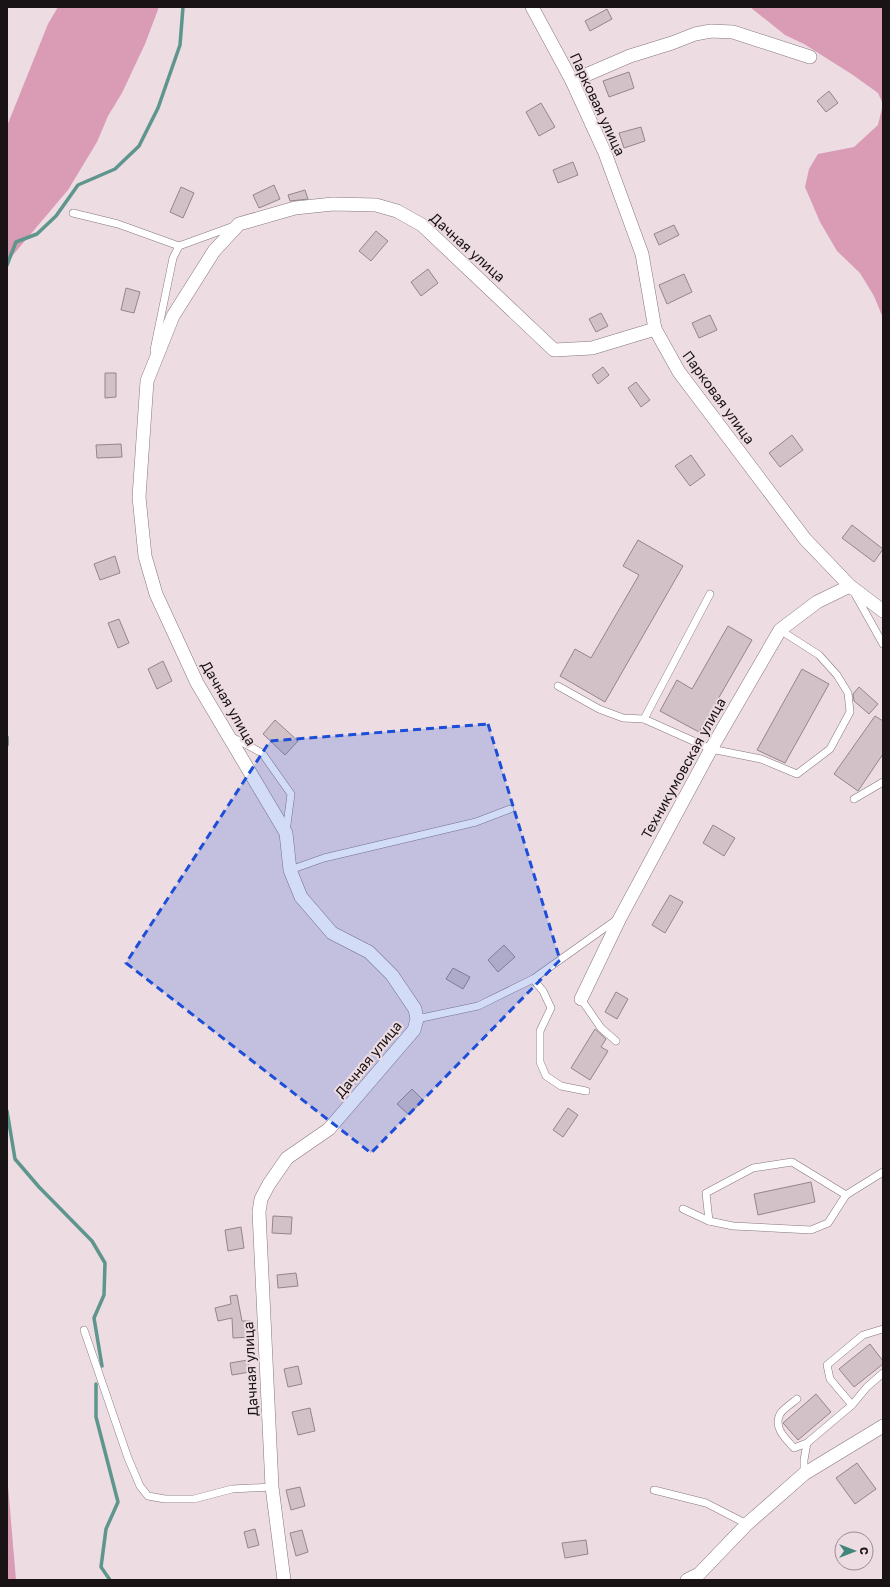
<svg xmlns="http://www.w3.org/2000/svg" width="890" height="1587" font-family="'Golos Text',sans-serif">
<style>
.forest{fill:#da9bb5}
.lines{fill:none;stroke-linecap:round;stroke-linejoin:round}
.stream{stroke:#5e958c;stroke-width:3.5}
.building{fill:#d2c1c7;stroke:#95868c}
.service-casing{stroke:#86777d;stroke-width:8}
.minor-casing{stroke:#86777d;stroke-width:14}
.service{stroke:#fff;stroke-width:7}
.minor{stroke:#fff;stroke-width:13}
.marked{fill:#1d4ed8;fill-opacity:0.2;stroke:#1d4ed8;stroke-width:3;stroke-dasharray:8 5;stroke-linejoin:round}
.labels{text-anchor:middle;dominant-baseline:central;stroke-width:4;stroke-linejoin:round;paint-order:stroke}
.street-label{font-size:14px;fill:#191315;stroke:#eddce2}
</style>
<rect width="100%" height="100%" fill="#eddce2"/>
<g class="forest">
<path d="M58,7H159L145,44L122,93L108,116L97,142L68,190L7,262V126L48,24Z"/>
<path d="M750,7H883V318L874,296L860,273L837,251L820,222L805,187L809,169L818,154L854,147L878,125L883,104L878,93L853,75L804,44L785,35Z"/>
<path d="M7,1474L16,1580H7Z"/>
</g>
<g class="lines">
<g class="stream">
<path d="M7,265L16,242L37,234L56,216L78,185L115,169L139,146L158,108L180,45L183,7"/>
<path d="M7,737V745"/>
<path d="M7,1111L15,1159L39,1187L92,1241L105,1263L104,1295L94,1318L102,1366"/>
<path d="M96,1384V1417L118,1502L106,1529L101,1567L110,1580"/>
</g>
</g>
<g class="building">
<path d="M607,9L612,19L590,31L585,21Z"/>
<path d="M629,72L634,88L609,97L603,81Z"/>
<path d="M829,91L838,103L826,112L817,101Z"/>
<path d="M541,103L555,127L539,136L526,112Z"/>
<path d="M641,127L645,141L624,148L619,133Z"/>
<path d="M573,162L578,175L558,183L553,170Z"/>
<path d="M274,185L280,199L259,208L253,195Z"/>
<path d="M181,187L194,193L183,218L170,212Z"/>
<path d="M305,190L308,199L290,201L288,195Z"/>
<path d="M674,225L679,235L659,245L654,234Z"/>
<path d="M376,231L388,241L371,261L359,251Z"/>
<path d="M428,269L438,283L421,296L411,282Z"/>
<path d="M684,274L692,292L667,304L659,285Z"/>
<path d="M126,288L140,292L134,313L121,310Z"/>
<path d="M601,313L608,326L596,332L589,319Z"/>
<path d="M710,315L717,330L699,338L692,323Z"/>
<path d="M603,367L609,375L598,384L592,375Z"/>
<path d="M105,373H116V397L105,398Z"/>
<path d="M636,382L650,400L641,407L628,388Z"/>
<path d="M792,435L803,450L780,467L769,453Z"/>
<path d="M121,444L122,457L97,458L96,445Z"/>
<path d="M691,455L705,475L690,486L675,466Z"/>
<path d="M852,525L883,549L874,562L842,538Z"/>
<path d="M638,540L683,566L605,702L560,676L575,649L591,658L639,575L623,566Z"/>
<path d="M115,556L120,573L100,580L94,564Z"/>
<path d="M119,619L129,643L118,648L108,623Z"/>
<path d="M728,626L752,640L699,732L660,711L677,680L692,689Z"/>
<path d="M163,661L172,681L157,689L148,669Z"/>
<path d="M802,669L829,684L785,763L757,750Z"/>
<path d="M859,687L878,704L869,714L854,701L853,694Z"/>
<path d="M875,716L883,721V754L858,791L834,774Z"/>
<path d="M275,720L298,741L285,755L263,734Z"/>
<path d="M713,825L735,838L724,856L703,843Z"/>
<path d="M670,895L683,902L665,933L652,925Z"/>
<path d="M504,945L515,957L498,972L488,960Z"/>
<path d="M453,968L470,977L463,989L446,979Z"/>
<path d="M616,992L628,999L617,1019L605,1012Z"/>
<path d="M595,1029L606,1039L601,1047L608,1051L590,1080L571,1068Z"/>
<path d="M412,1089L423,1100L409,1115L397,1104Z"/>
<path d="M568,1108L578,1115L563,1137L553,1130Z"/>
<path d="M811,1182L815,1202L758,1215L754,1194Z"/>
<path d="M273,1216L292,1217L291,1234L272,1233Z"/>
<path d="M241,1227L244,1248L228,1251L225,1230Z"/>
<path d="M296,1273L298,1286L278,1288L277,1275Z"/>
<path d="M237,1295L242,1321H251L252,1337L233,1338L232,1318L218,1321L215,1308L231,1304L230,1296Z"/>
<path d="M870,1344L883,1361V1364L854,1387L839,1369Z"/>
<path d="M248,1360L250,1372L232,1375L230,1363Z"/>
<path d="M298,1366L302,1384L288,1387L284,1369Z"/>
<path d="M816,1394L831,1412L798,1440L783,1423Z"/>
<path d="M310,1408L315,1431L298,1435L292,1412Z"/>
<path d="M857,1463L876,1489L855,1504L836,1478Z"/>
<path d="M300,1487L305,1506L291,1510L286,1490Z"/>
<path d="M255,1529L259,1545L248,1548L244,1532Z"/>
<path d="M302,1530L308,1552L296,1556L290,1533Z"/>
<path d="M586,1540L588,1554L565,1558L562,1543Z"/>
</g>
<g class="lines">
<defs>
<g id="service">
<path d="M73,213L118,224L179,246"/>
<path d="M154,350L173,258L179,246L234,226"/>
<path d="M855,594L883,644"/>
<path d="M558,686L599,709L623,718L644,719L711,749L761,759L797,774L830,749L850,712L848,693L837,675L819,655L780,630"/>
<path d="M644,719L710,594"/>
<path d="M230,736L262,753L291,794L286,832"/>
<path d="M854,799L883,782"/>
<path d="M290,870L324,858L476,822L510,809"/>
<path d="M533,979L543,991L551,1008L540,1031V1062L546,1076L561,1086L586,1091"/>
<path d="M581,999L601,1028L616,1041"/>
<path d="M417,1019L478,1006L533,979L616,920"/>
<path d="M683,1209L709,1221L733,1226L811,1230L828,1223L846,1195L883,1172"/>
<path d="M709,1221L706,1193L753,1168L792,1162L846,1195"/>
<path d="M84,1330L128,1458L140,1486L148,1496L165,1499H194L232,1489L272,1487"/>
<path d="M797,1399C792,1403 783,1409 780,1414C773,1428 786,1439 794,1448L807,1443"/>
<path d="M852,1405L830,1379L827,1365L863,1335L883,1329"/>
<path d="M804,1474V1460L807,1443L852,1405L867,1387L883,1373"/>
<path d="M654,1490L706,1503L747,1524"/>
</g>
<g id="minor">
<path d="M532,7L572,81L605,153L642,254L655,329L679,372L805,539L850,586L883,611"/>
<path d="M572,81L630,56L672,43L695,34L711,31L733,32L810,57"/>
<path d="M581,999L620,918L711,749L780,630L817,602L850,586"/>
<path d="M284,1580L272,1487L259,1212L261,1199L269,1184L287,1158L329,1129L414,1030L417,1019L415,1009L392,975L369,952L332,933L301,897L290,870L286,833L197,683L156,594L145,556L139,497L147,381L173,316L214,251L239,224L295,208L333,204L376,205L397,211L422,225L554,350L592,348L655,329"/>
<path d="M687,1580L699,1574L747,1524L804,1474L883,1426"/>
</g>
</defs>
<use href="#service" class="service-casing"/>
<use href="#minor" class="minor-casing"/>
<use href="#service" class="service"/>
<use href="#minor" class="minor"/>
</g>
<path class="marked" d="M488,724L560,960L371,1153L126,963L270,741Z"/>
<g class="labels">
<g class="street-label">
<text transform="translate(598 104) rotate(65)">Парковая улица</text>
<text transform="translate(468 247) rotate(42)">Дачная улица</text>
<text transform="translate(719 397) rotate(54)">Парковая улица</text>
<text transform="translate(229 703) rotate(60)">Дачная улица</text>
<text transform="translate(683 768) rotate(-61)">Техникумовская улица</text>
<text transform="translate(368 1059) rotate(-50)">Дачная улица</text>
<text transform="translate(250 1369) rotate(-93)">Дачная улица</text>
</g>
</g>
<rect width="890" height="1587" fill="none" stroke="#191315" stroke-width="16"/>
<g transform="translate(854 1551) rotate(90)"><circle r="19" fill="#eddce2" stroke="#988c90"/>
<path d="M0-3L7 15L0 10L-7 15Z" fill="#41867b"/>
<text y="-6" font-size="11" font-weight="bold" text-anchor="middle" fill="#191315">С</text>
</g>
</svg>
